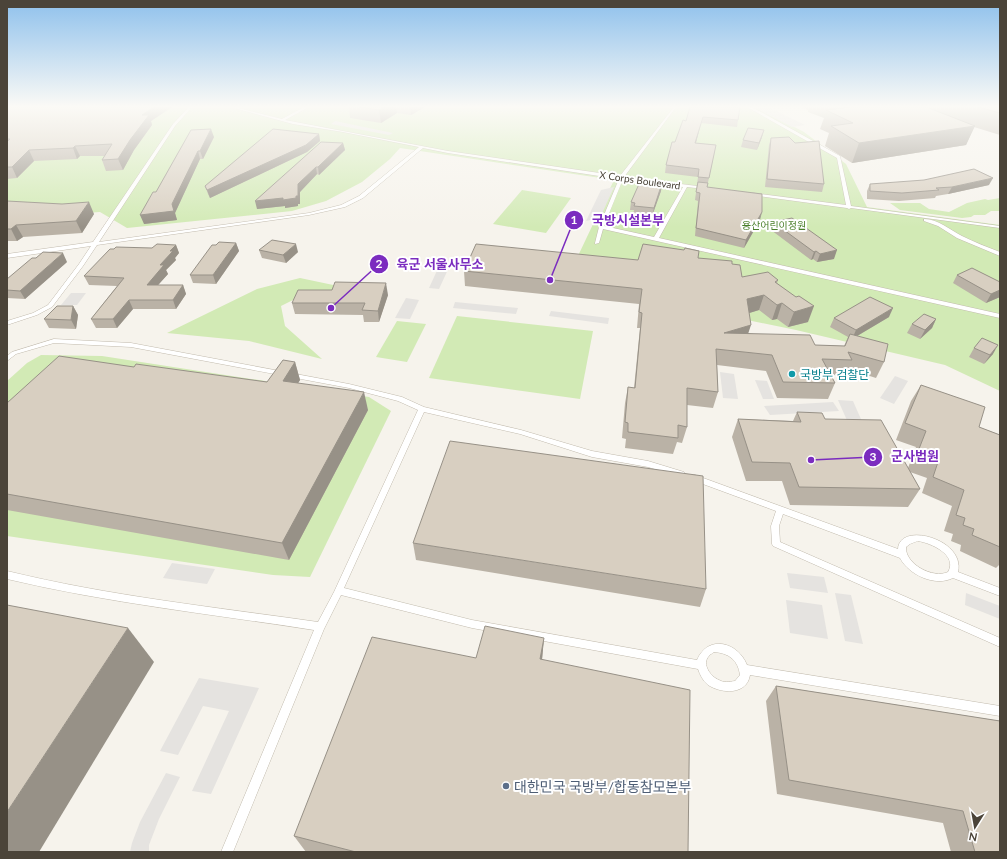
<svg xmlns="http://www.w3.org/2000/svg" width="1007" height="859" font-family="Lato,'Noto Sans KR',sans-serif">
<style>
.green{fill:#d2eab5}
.parking{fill:#e5e3e0}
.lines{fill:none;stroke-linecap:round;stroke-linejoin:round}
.service-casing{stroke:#c2bbae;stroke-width:1}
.service{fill:#fff;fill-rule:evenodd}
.wall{fill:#bab2a6}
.shaded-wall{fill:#979187}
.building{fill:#d8cfc1;stroke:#979187}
.culture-dot{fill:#0f9aa8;stroke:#fff;stroke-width:1.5}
.service-dot{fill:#5c6f8a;stroke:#fff;stroke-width:1.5}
.labels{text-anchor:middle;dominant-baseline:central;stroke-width:4;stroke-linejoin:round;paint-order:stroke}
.far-street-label{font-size:10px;fill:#4b4439;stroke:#fff}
.far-park-label{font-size:10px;fill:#4a7f2a;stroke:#fff}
.culture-label{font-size:12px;fill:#0d838f;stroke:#fff;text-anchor:start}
.near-service-label{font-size:14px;fill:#4e5e75;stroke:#fff;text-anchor:start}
.leader{fill:none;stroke:#7b2cbf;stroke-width:1.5}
.callout-dot{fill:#7b2cbf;stroke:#fff;stroke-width:1.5}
.mark-label{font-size:12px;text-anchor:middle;font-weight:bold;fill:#fff}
.callout-label{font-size:13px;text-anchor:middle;font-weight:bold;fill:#7b2cbf;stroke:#fff;stroke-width:4;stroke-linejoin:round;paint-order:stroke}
</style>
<rect width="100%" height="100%" fill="#f6f3ec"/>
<g class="green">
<path d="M18,107H756L804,132L846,164L867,207L1000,225V391L945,365L796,330L699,310L577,258L614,180L400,148L390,159L362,182L326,201L292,211L127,228L100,212L56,215L7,209V112Z"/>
<path d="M522,190L571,198L546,233L493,224Z"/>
<path d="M1000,198V211H991L985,215H974L971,217L962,218L900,210L890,203H920L929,209L949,212L967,203L985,199L988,200Z"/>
<path d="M300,278L338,286L328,298L299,297L281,306L285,326L322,359L249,341L167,333L257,289Z"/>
<path d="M457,316L593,331L580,399L429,378Z"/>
<path d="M397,321L426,324L407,362L376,357Z"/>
<path d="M41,355L102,356L369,397L391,411L310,577L273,575L7,536V381L27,363Z"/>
</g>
<g class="parking">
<path d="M754,107H768L805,125L792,127Z"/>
<path d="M335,121L393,133L389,135L331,124Z"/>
<path d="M614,187L600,218L586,221L601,190Z"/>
<path d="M441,262L451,263L439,289L429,288Z"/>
<path d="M71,293H86L77,305H61Z"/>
<path d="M406,298L419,300L410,319L395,318Z"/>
<path d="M455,302L518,308L516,314L453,308Z"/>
<path d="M551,311L609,318L608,324L549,316Z"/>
<path d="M720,372L734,374L738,399L723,398Z"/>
<path d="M895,376L908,381L894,404L880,398Z"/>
<path d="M755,380L767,381L774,399H763Z"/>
<path d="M838,400L853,401L864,426L849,425Z"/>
<path d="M833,402L839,411L770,415L764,406Z"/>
<path d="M172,563L215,569L207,584L163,578Z"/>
<path d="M787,573L824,577L828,593L790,588Z"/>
<path d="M835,593L851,595L863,644L845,641Z"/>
<path d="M966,593L1000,606V619L965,605Z"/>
<path d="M786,600L822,605L828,639L790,633Z"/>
<path d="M199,678L259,688L211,794L192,791L229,711L203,706L178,755L160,751Z"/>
<path d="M166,773L180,777L159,819L149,845V852H130L132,843L140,822Z"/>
</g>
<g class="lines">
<defs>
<g id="service">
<path d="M189,107H192L175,126L99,242L309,213L341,205L359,196L419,147L343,132L293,124L234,108V107L282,119L304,107H307V108L285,120L448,151L620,176L674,107H676L624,177L705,187L707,188L705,189L687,187L659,238L1000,314V318L603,229L599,243L595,244V243L599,227L619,179L448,153L423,148L363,198L345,207L309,215L97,245L83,266L52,307L37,315L7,325V321L33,313L48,305L79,264L91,246L7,258V254L93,242L173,124ZM623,179L683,187L654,237L604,226Z"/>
<path d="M749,107H752L840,156L851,206L1000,226V228L851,208L849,209L847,208L751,195V193H753L846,205L837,158L749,108Z"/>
<path d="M924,219C938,219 950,230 962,236C974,242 987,247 1000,252V256L957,238L938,226L924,221Z"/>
<path d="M54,339L131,343L349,384L402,397L424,407L521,430L592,451L648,461L684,472L685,474L684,476L681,477L648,467L592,457L520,434L424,412L344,588L472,620L697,660C708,634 738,642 747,665L1000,706V716L750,675C747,695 722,694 708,685C703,681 700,675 698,669L472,628L341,595L324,629L233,852H221L314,630C211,614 108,603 7,579V571C109,596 214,607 318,622L334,592L418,410L398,401L349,388L131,347L54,343L16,354L7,361V356L12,352ZM714,652C729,653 738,660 740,675L735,681C729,682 724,683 719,680C711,677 701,664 709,656C710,654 712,654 714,652Z"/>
<path d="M695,475L898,549C899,521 966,539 958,572L1000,588V596L953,578C935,587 909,575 900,558L783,514L779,526L780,542L1000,638V647L773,546L772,544L771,526L776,511L692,480L691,478L692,476ZM918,541C931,543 958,555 948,572C933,579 905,564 906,547L910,544Z"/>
</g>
</defs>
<use href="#service" class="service-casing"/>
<use href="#service" class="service"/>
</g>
<g class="wall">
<path d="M7,107H172L151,121L152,125L134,150L123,170L106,171L102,160L105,156H80L77,159L34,161L17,178L7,179Z"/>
<path d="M349,107H425L411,115L397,113L381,123L350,118Z"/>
<path d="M690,107L738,120L737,127L701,123L696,143L716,145L707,187L760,220L744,248L695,236L698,201L695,200L698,177L665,173L666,165L675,142L686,121Z"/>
<path d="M802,107H1000V135L974,127L966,145L852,163L825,146L829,133L820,129L824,118L808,112V110Z"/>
<path d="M191,130L214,137L203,159H200L175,213L177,220L144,224L156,192Z"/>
<path d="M319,134L320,141L307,152L210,198L208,194L205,186Z"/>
<path d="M762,137L757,150L741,147L743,140Z"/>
<path d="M771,138L824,184L822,192L765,187L769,145Z"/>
<path d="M343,143L345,150L319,175L317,174L300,192V204H298V206L285,208V206L257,209Z"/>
<path d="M870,184L989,185L948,194L936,196L935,198L899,201L867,199V191Z"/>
<path d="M661,191L652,216L633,214L634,210H630L631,202Z"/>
<path d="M7,201L94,214L82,233L23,237L17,241H7Z"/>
<path d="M773,222L834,259L817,262L813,259L811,260L771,230Z"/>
<path d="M236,243L239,251L216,284L193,283L190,275L216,245Z"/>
<path d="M176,245L179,253L175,258L176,260L166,270L168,274L158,285H183L186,294L176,309H133L117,328H96L91,319L117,286L89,285L84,276L152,248Z"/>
<path d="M259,250L298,252L286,263L262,258Z"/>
<path d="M698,258L732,264L742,277L778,280L777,283L808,322L788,327L777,319L772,320L759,310L749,313L748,333L815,345L844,346L848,337L830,327L834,318L889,317L857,336L884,362L876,378L848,369L845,376L831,375L835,383L828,399L777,398L766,371L717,365L718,392L713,408L687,405V427L682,443L677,442L673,454L625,448L626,439L622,438L625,403L628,387L634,388L640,328H637L639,304L465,286L464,271L638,260Z"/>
<path d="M67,262L25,299L7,298V279Z"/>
<path d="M957,275L1000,282V297L986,303L953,283Z"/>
<path d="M388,295L379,322H364L363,315L295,314L292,303Z"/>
<path d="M73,306L78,315L76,329L49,328L44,319Z"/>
<path d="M936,319L932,328L920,339L907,333L912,324Z"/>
<path d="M974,348L993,354L984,364L969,357Z"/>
<path d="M295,362L300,380L298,383L368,410L289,560L7,510V403L134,367L267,382Z"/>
<path d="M921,385L979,427L1000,435V564L996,568L960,551L961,545L951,541L953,534L944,531L952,506L922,493L927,478L910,472L920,489L908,507L790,505L782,481H746L732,437L738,419L793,421L797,412L825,419L908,468L916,447L896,440L911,401Z"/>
<path d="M413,543L706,589L700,607L416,560Z"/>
<path d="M544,638L542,659L688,852H306L294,836L476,658Z"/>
<path d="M776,686L1000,721V852H951L943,823L777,794L766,701Z"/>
</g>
<g class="shaded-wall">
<path d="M154,107H172L151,121L152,125L134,150L123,170L118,159L142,115Z"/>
<path d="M384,107H396L397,113L381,123L379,110Z"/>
<path d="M410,107H425L411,115Z"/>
<path d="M703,117L701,123L694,150L695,143Z"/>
<path d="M975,126L966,145L852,163L859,143Z"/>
<path d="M211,129L214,137L203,159L200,151Z"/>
<path d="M764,130L762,137L757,150L759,143Z"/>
<path d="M319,134L320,141L307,152L210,198L207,190Z"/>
<path d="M343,143L345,150L319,175L318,167Z"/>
<path d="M75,146L80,156L77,159L73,148Z"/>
<path d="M29,150L34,161L17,178L12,167Z"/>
<path d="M198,151L200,159L175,213L177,220L144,224L140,215L172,204Z"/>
<path d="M316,167L317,174L300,192V204H298V206L285,208V206L257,209L255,201L298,184Z"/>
<path d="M993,178L989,185L948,194L952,187Z"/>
<path d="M662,183L661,191L652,216L654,208Z"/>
<path d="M89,202L94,214L82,233L76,221Z"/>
<path d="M762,212L760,220L744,248L746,240Z"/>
<path d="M16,225L23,237L17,241L11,229Z"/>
<path d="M236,243L239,251L216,284L213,275Z"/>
<path d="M296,244L298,252L286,263L283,255Z"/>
<path d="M176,245L179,253L175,258L176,260L166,270L168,274L150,294L147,285L160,265L170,251Z"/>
<path d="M837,250L834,259L817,262L820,254Z"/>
<path d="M816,251L813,259L811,260L814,252Z"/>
<path d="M63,253L67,262L25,299L20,291Z"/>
<path d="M386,283L388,295L379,322L378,311Z"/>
<path d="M183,285L186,294L176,309L173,300Z"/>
<path d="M1000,290V297L986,303L991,294Z"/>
<path d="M764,295L759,310L743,315L747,299Z"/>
<path d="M129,300L133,309L117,328L113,319Z"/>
<path d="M782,303L777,319L772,320L777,305Z"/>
<path d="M73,306L78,315L76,329L71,320Z"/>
<path d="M814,306L808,322L788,327L794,312Z"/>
<path d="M893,308L889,317L852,339L856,330Z"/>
<path d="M936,319L932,328L920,339L925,330Z"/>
<path d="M751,325L746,340L724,333Z"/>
<path d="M998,345L993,354L984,364L990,355Z"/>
<path d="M295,362L300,380L288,399L283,381Z"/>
<path d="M364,392L368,410L289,560L282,543Z"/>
<path d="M128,628L154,662L39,852H7V812Z"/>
<path d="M544,638L541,671L540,659Z"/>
</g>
<g class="building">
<path d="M7,107H154L142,115H149L130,140L118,159L102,160L112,144L75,146L73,148L29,150L12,167H7V142L10,139H7Z"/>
<path d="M360,107H384L379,110Z"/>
<path d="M690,107H740L738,120L703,117L695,143L716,145L709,178L698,177L699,169L666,165L672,142H675L683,120L686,121Z"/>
<path d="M851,107H930L929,108L975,126L859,143L831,126L853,123L826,110Z"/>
<path d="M978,107H1000V113Z"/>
<path d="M748,128L764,130L759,143L743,140Z"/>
<path d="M211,129L200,151H198L172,204L174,211L140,215L153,192H156L191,130Z"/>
<path d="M273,129L319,134L306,145L207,190L205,186Z"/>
<path d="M789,137L795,143L819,141L824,184L767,179L771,138Z"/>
<path d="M321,142L343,143L318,167H316L298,184V196H296V198L283,200V198L255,201Z"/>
<path d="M974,169L993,178L952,187L936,188L939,190L902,193L870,191V184L924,180Z"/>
<path d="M643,181L662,183L654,208L634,206L635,203L631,202L639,184H641Z"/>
<path d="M698,182L708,183L707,187L762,194V212L746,240L696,228L700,193L696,192Z"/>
<path d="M7,201L62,204L89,202L76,221L16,225L11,229H7Z"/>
<path d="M792,218L837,250L820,254L816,251L814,252L773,222Z"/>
<path d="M272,240L296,244L283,255L259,250Z"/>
<path d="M219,242L236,243L213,275H190L212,245H216Z"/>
<path d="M157,244L176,245L170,251H173L160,265H164L147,285H183L173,300H129L113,319H91L124,278L84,276L110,249H114L116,247L152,248Z"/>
<path d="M476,244L638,260L643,244L684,250L685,248L699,251L698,258L732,261V264L740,265L742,277L768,272L778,280L775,282L796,297L799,296L814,306L794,312L782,303L777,305L764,295L747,299L751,325L724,333L810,335L815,345L845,346L850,334L888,344L884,362L848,352L852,360L822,359L835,383L783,382L772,355L716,349L718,392L687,388V427L678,425V438L628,432V423L625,422L628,387L635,388L642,313L639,312L642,289L464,271Z"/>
<path d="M43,252L63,253L20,291L7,290V279L32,258H36Z"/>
<path d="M972,268L1000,282V290L991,294L957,275Z"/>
<path d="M335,282L386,283L378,311L362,310L365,303H292L298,290H332Z"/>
<path d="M870,297L893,308L856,330L834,318Z"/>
<path d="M57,306H73L71,320L44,319Z"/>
<path d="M924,314L936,319L925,330L912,324Z"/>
<path d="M982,338L998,345L990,355L974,348Z"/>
<path d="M59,356L134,367L136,364L267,382L283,360L295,362L283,381L364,392L282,543L7,494V403Z"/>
<path d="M921,385L985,407L979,427L1000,435V547L972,535L974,529L963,525L965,518L956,515L964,490L933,477L938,462L917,454L926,431L905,423Z"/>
<path d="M797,412L822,413L825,419L881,420L920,489L799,487L790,463L752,462L738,419L801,422Z"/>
<path d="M450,441L703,476L706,589L413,543Z"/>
<path d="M7,605L128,628L7,812Z"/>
<path d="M485,626L544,638L540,659L690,690L688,852H356L294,836L372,637L476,658Z"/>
<path d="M776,686L1000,721V852H975L963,811L789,780Z"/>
</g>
<linearGradient id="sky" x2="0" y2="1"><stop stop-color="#8fc1ec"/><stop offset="0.47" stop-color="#fbfaf6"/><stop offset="1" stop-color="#fbfaf6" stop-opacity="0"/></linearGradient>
<rect width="1007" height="227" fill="url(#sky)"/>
<circle class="culture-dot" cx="792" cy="374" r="4"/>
<circle class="service-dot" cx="506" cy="786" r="4"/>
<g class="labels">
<g class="far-street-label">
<text transform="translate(640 180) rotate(8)">X Corps Boulevard</text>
</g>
<g class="far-park-label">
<text x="774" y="225">용산어린이정원</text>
</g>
<g class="culture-label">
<text x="800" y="374">국방부 검찰단</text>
</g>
<g class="near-service-label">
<text x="514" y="786">대한민국 국방부/합동참모본부</text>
</g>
</g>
<path class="leader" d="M550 280L574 220M331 308L379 264M811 460L873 457"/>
<g class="callout-dot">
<circle cx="550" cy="280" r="4"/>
<circle cx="331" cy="308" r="4"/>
<circle cx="811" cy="460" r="4"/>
<circle cx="574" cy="220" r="10"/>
<circle cx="379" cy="264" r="10"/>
<circle cx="873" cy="457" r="10"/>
</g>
<g class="mark-label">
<text x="574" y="224">1</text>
<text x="379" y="268">2</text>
<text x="873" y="461">3</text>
</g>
<g class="callout-label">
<text x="628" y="225">국방시설본부</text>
<text x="440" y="269">육군 서울사무소</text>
<text x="915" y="461">군사법원</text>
</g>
<rect width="1007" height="859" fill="none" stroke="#4b4439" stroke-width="16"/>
<g transform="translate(975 827) rotate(191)" stroke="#ffffff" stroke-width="3" paint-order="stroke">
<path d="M0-3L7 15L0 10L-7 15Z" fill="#4b4439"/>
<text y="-6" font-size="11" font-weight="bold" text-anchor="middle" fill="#4b4439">N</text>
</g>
</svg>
